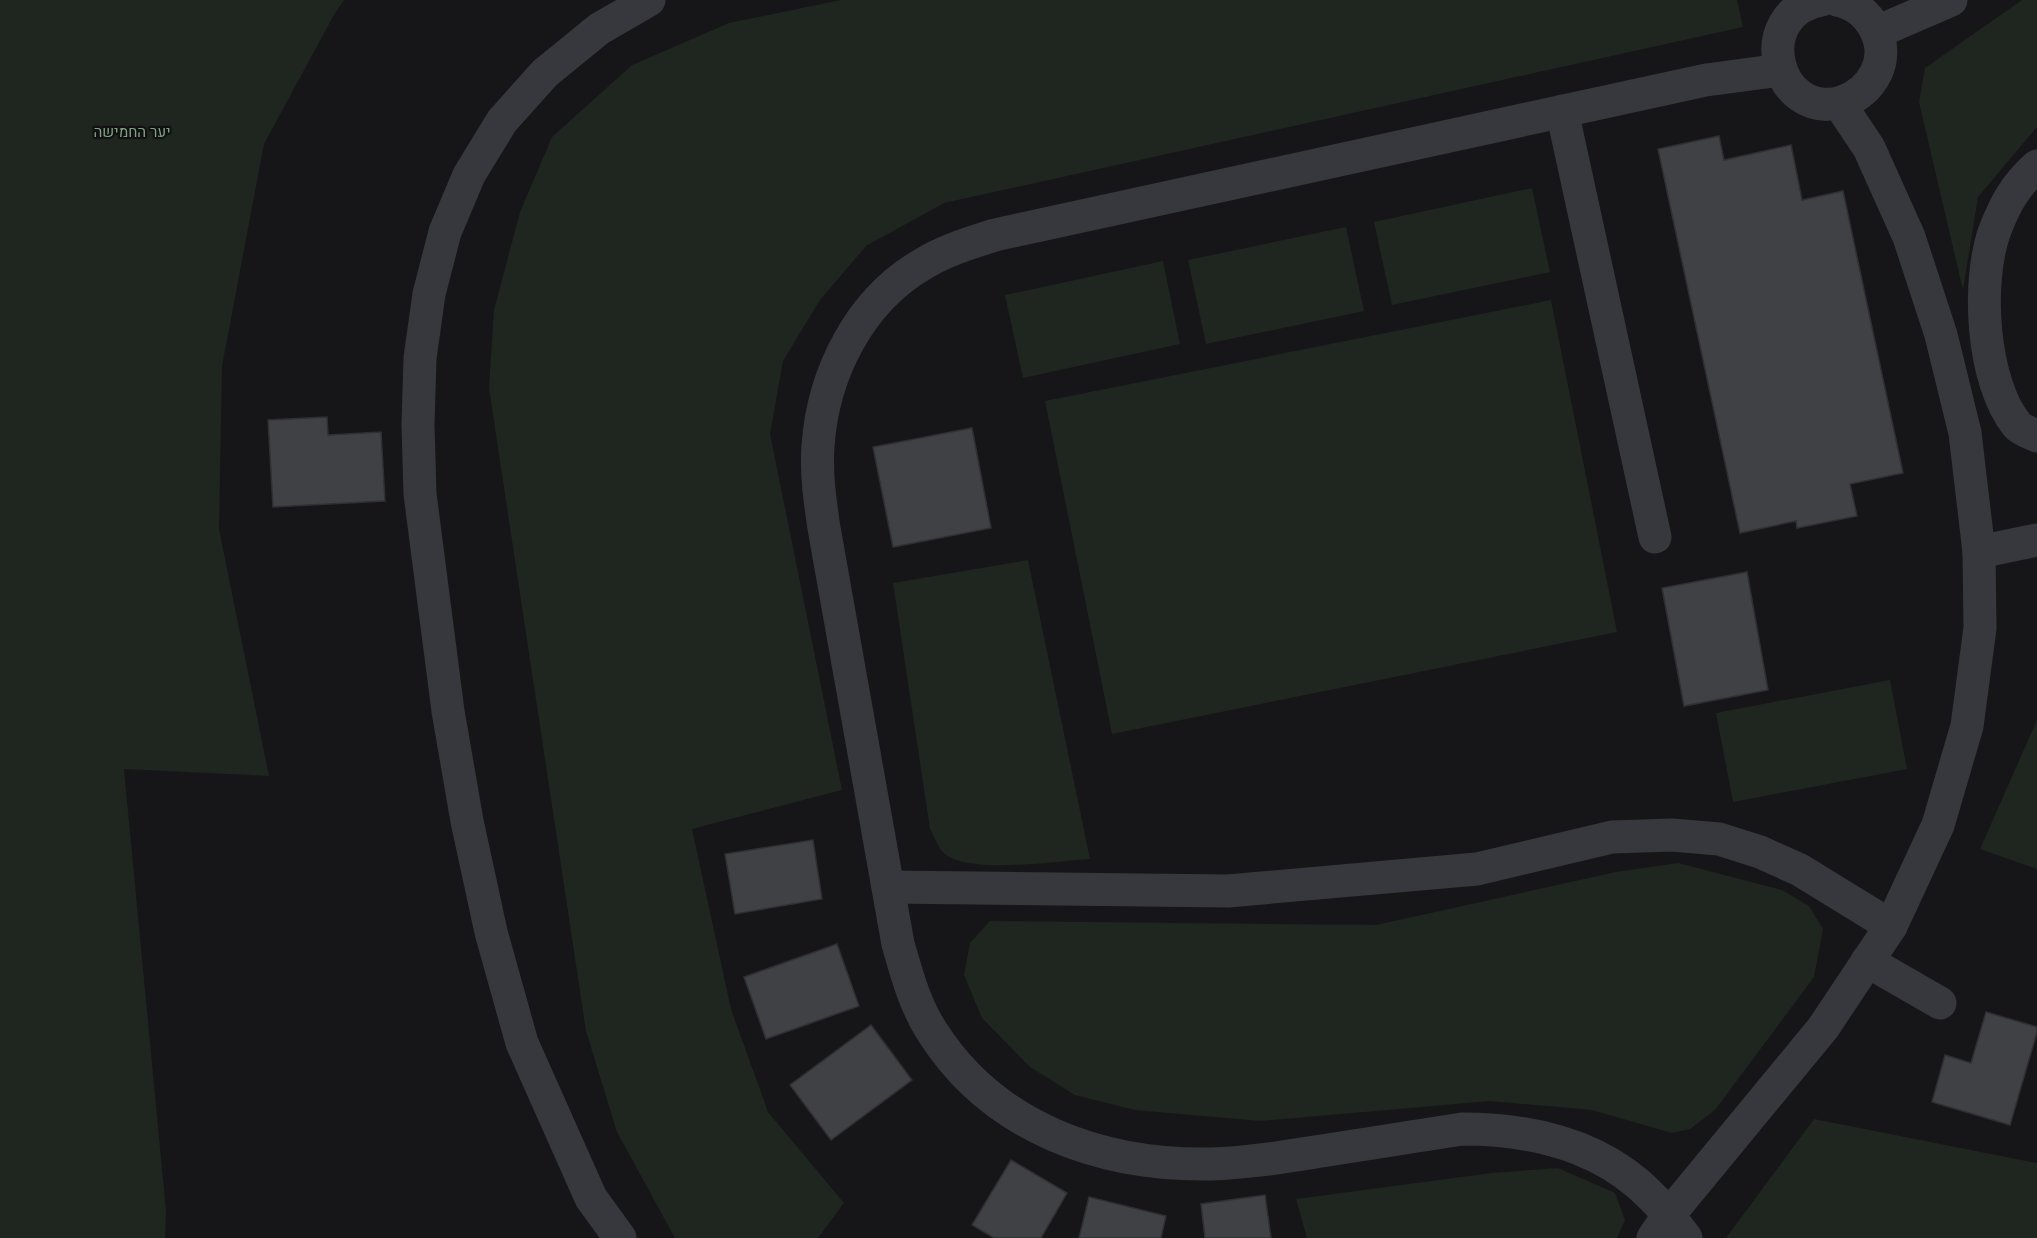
<svg xmlns="http://www.w3.org/2000/svg" width="2037" height="1238" font-family="'Fira Sans',Heebo,sans-serif">
<style>
.green{fill:#1e261f}
.building{fill:#404145;stroke:#303034;stroke-width:1.5}
.lines{fill:none;stroke-linecap:round;stroke-linejoin:round}
.minor{stroke:#37383d;stroke-width:33}
.labels{text-anchor:middle;dominant-baseline:central;stroke-width:4.5;stroke-linejoin:round;paint-order:stroke}
.park-label{font-size:15px;fill:#7fa381;stroke:#111113}
</style>
<rect width="100%" height="100%" fill="#161618"/>
<g class="green">
<path d="M0,0H344L335,13L264,144L222,366L219,529L269,776L124,769L166,1211L165,1238H0Z"/>
<path d="M841,0H1737L1743,27L944,203L866,246L820,300L783,361L770,434L842,790L692,829L731,1009L768,1112L844,1203L818,1238H675L617,1132L586,1031L489,388L494,310L520,212L552,137L632,65L729,23Z"/>
<path d="M2022,0H2037V127L1978,197L1963,290L1919,102L1925,68Z"/>
<path d="M1532,188L1550,272L1392,305L1374,222Z"/>
<path d="M1346,227L1364,311L1206,344L1188,260Z"/>
<path d="M1163,261L1180,344L1023,378L1005,295Z"/>
<path d="M1551,300L1617,632L1112,734L1045,401Z"/>
<path d="M1028,560L1090,859C1057,861 968,875 944,853C938,848 934,836 930,829L893,583Z"/>
<path d="M1890,680L1907,769L1733,802L1716,713Z"/>
<path d="M2037,720V869L1980,849Z"/>
<path d="M1678,863L1782,890L1809,906L1823,929L1814,977L1715,1110L1690,1129L1672,1133L1592,1110L1490,1101L1260,1121L1135,1110L1075,1095L1030,1067L982,1018L964,975L970,943L990,921L1376,925L1616,872Z"/>
<path d="M1814,1119L2037,1163V1238H1726Z"/>
<path d="M1558,1168L1615,1193L1625,1220L1617,1238H1307L1296,1199L1492,1173Z"/>
</g>
<g class="building">
<path d="M1719,136L1724,160L1791,145L1802,200L1843,191L1903,473L1850,484L1857,516L1797,528L1796,521L1740,533L1658,149Z"/>
<path d="M327,417L328,435L381,432L385,501L273,507L268,420Z"/>
<path d="M972,428L991,528L893,547L873,447Z"/>
<path d="M1747,572L1768,690L1684,706L1662,588Z"/>
<path d="M813,840L822,899L735,914L725,854Z"/>
<path d="M837,944L859,1006L766,1039L744,977Z"/>
<path d="M1986,1012L2037,1027V1032L2010,1125L1932,1102L1945,1055L1971,1063Z"/>
<path d="M871,1025L912,1080L831,1140L790,1085Z"/>
<path d="M1011,1160L1067,1193L1041,1238H994L972,1225Z"/>
<path d="M1265,1195L1271,1238H1205L1201,1204Z"/>
<path d="M1089,1197L1166,1216L1161,1238H1079Z"/>
</g>
<g class="lines">
<g class="minor">
<path d="M1821,0C1749,13 1775,121 1842,102C1857,97 1869,87 1876,73C1891,42 1869,6 1837,0"/>
<path d="M1877,32L1951,0"/>
<path d="M1562,111L1655,537"/>
<path d="M2037,166C2015,186 2006,202 1995,230C1976,282 1982,382 2017,425C2021,430 2031,433 2037,436"/>
<path d="M1979,552L2037,540"/>
<path d="M888,887L1228,891L1477,869L1612,837L1672,835L1719,839L1760,852L1800,870L1891,926"/>
<path d="M1867,961L1940,1003"/>
<path d="M620,1238L591,1198L522,1043L491,932L467,821L448,711L420,494L418,425L420,358L429,294L445,232L469,175L502,121L545,73L599,29L649,0"/>
<path d="M1653,1238L1668,1216L1823,1028L1891,926L1938,825L1967,726L1980,628L1979,552L1965,433L1941,335L1909,237L1869,148L1839,103"/>
<path d="M1686,1238C1675,1224 1664,1208 1651,1196C1601,1145 1531,1129 1462,1129C1417,1136 1372,1143 1328,1150C1289,1156 1250,1163 1211,1164C1101,1166 994,1128 933,1033C915,1006 907,975 898,944L824,528C820,501 816,474 818,446C823,374 859,301 923,264C946,250 970,243 995,235L1706,80L1780,70"/>
</g>
</g>
<g class="labels">
<g class="park-label">
<text x="132" y="132">יער החמישה</text>
</g>
</g>
</svg>
